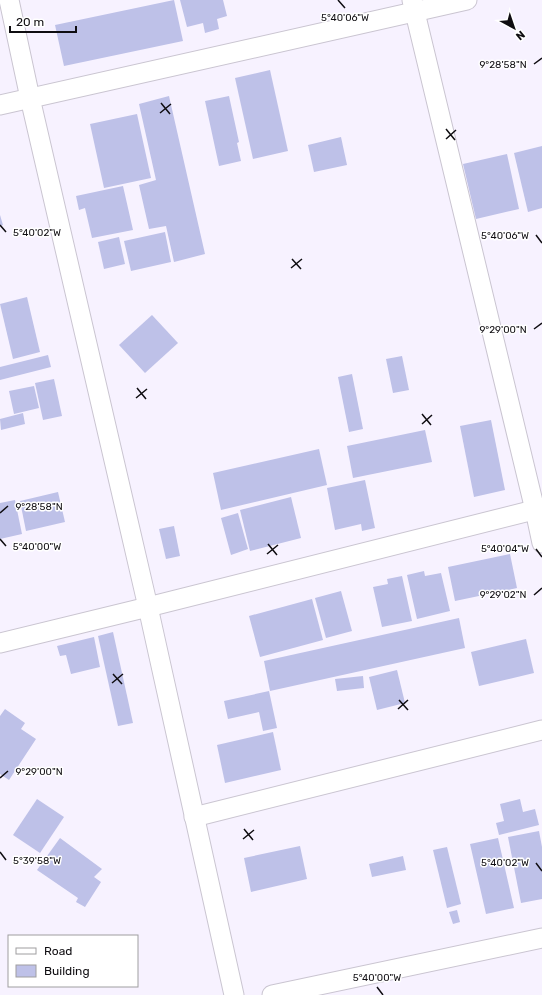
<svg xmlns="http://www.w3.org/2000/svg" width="542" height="995" font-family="Rubik,sans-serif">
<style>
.building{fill:#bec1e8}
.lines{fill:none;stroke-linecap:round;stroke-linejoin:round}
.street-casing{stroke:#cac5d1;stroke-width:21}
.street{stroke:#fff;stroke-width:19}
.ticks{fill:none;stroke:#0f0d11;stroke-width:1.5}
.ticks-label{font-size:10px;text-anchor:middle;fill:#0f0d11;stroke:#fff;stroke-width:3;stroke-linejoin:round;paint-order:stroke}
</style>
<rect width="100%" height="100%" fill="#f7f2ff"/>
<g class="building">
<path d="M174,0L183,41L64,66L55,25Z"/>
<path d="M180,0H223L227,16L217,19L219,29L205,33L203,23L187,27Z"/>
<path d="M270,70L288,151L253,159L235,78Z"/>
<path d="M169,96L205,254L174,262L166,226L149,229L139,185L156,180L139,104Z"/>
<path d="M229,96L239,142L237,143L241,161L219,166L205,101Z"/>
<path d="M137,114L151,178L104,188L90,124Z"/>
<path d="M341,137L347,165L314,172L308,145Z"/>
<path d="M542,146V208L528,212L514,153Z"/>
<path d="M507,154L519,209L476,219L463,164Z"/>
<path d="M123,186L133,230L92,238L85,208L79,210L76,196Z"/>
<path d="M0,215L3,225L0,226Z"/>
<path d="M165,232L171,262L131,271L124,241Z"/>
<path d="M119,237L125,264L104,269L98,242Z"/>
<path d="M27,297L40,352L13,359L0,304Z"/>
<path d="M152,315L178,343L145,373L119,345Z"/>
<path d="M48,355L51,367L0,380V367Z"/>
<path d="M402,356L409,390L393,393L386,359Z"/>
<path d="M352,374L363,429L349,432L338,377Z"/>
<path d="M54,379L62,416L43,420L35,383Z"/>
<path d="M34,386L39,408L14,414L9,391Z"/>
<path d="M23,413L25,424L1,430L0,419Z"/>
<path d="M491,420L505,490L474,497L460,426Z"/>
<path d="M425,430L432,462L353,478L347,446Z"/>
<path d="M319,449L327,485L221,510L213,473Z"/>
<path d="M365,480L375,528L362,531L361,524L335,530L327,488Z"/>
<path d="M58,492L65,522L26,531L20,501Z"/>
<path d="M291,497L301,538L250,551L240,510Z"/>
<path d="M15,500L22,534L0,539V503Z"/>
<path d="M238,513L248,549L231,555L221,518Z"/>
<path d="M174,526L180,556L166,559L159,529Z"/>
<path d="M510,554L517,588L455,601L448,567Z"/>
<path d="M424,571L425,576L441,573L450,611L417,619L407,575Z"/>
<path d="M402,576L412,621L382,627L373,587L388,584L387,579Z"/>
<path d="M341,591L352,631L326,638L315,598Z"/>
<path d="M312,599L323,640L260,657L249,616Z"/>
<path d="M459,618L465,648L270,691L264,661Z"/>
<path d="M113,632L133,723L118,726L98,636Z"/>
<path d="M94,637L100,667L71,674L66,655L60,656L57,646Z"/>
<path d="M526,639L534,673L479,686L471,652Z"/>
<path d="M397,670L405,703L377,710L369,677Z"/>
<path d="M363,676L364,688L337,691L335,679Z"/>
<path d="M269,691L277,728L263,731L259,712L228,719L224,701Z"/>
<path d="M5,709L25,723L21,729L36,739L9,780L0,774V716Z"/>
<path d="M273,732L281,770L225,783L217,745Z"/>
<path d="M37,799L64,817L40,853L13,835Z"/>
<path d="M520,799L523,812L535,809L539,825L499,835L496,823L504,821L500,804Z"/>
<path d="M539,831L542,847V899L521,903L508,837Z"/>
<path d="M60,838L102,869L94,877L101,882L85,907L76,902L78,898L37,870Z"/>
<path d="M498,838L514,908L486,914L470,844Z"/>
<path d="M300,846L307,879L251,892L244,858Z"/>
<path d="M447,847L461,904L447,908L433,850Z"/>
<path d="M403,856L406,870L372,877L369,864Z"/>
<path d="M457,910L460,922L453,924L449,912Z"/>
</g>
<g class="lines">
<defs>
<g id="street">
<path d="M9,0L30,98L148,607L234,995"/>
<path d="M412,0L535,510L542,543"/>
<path d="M0,105L467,0"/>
<path d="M0,643L148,607L542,508"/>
<path d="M194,817L542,730"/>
<path d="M272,995L542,938"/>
</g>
</defs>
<use href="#street" class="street-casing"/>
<use href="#street" class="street"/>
</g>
<path class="ticks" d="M338,0L345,8M534,64L542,58M161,103L170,114M160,113L171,104M446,129L455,140M446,139L456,130M0,225L6,232M536,235L542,243M292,259L301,269M291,268L302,259M534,329L542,323M137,388L146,399M136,398L147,389M422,414L431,425M422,424L432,415M0,513L8,506M0,539L6,546M268,544L277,555M536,549L542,557M267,554L278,545M534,595L542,588M113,674L122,684M112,683L123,674M399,700L408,710M398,709L408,700M0,778L8,771M244,829L253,840M243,839L254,830M0,852L6,860M536,863L542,871M377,987L383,995"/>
<g class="ticks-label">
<text x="345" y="21">5°40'06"W</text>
<text x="503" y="68">9°28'58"N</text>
<text x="37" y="236">5°40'02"W</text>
<text x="505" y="239">5°40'06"W</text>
<text x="503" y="333">9°29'00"N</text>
<text x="39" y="510">9°28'58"N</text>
<text x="37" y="550">5°40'00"W</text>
<text x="505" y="552">5°40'04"W</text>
<text x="503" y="598">9°29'02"N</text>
<text x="39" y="775">9°29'00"N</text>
<text x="37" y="864">5°39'58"W</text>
<text x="505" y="866">5°40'02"W</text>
<text x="377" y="981">5°40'00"W</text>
</g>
<rect x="8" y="935" width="130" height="52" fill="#ffffff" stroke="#9f9ea0"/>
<rect x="16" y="948" width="20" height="6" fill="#ffffff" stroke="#9f9ea0"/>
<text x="44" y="955" font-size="12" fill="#0f0d11">Road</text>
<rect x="16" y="965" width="20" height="12" fill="#bec1e8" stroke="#9f9ea0"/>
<text x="44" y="975" font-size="12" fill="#0f0d11">Building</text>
<g transform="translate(514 28) rotate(140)" stroke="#ffffff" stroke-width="3" paint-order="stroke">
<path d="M0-3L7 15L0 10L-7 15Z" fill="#0f0d11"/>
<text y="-6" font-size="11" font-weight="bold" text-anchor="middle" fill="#0f0d11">N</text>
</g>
<path d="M10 26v6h66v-6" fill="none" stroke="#0f0d11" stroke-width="2"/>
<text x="16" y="26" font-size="12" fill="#0f0d11" stroke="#ffffff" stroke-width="3" paint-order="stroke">20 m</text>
</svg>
